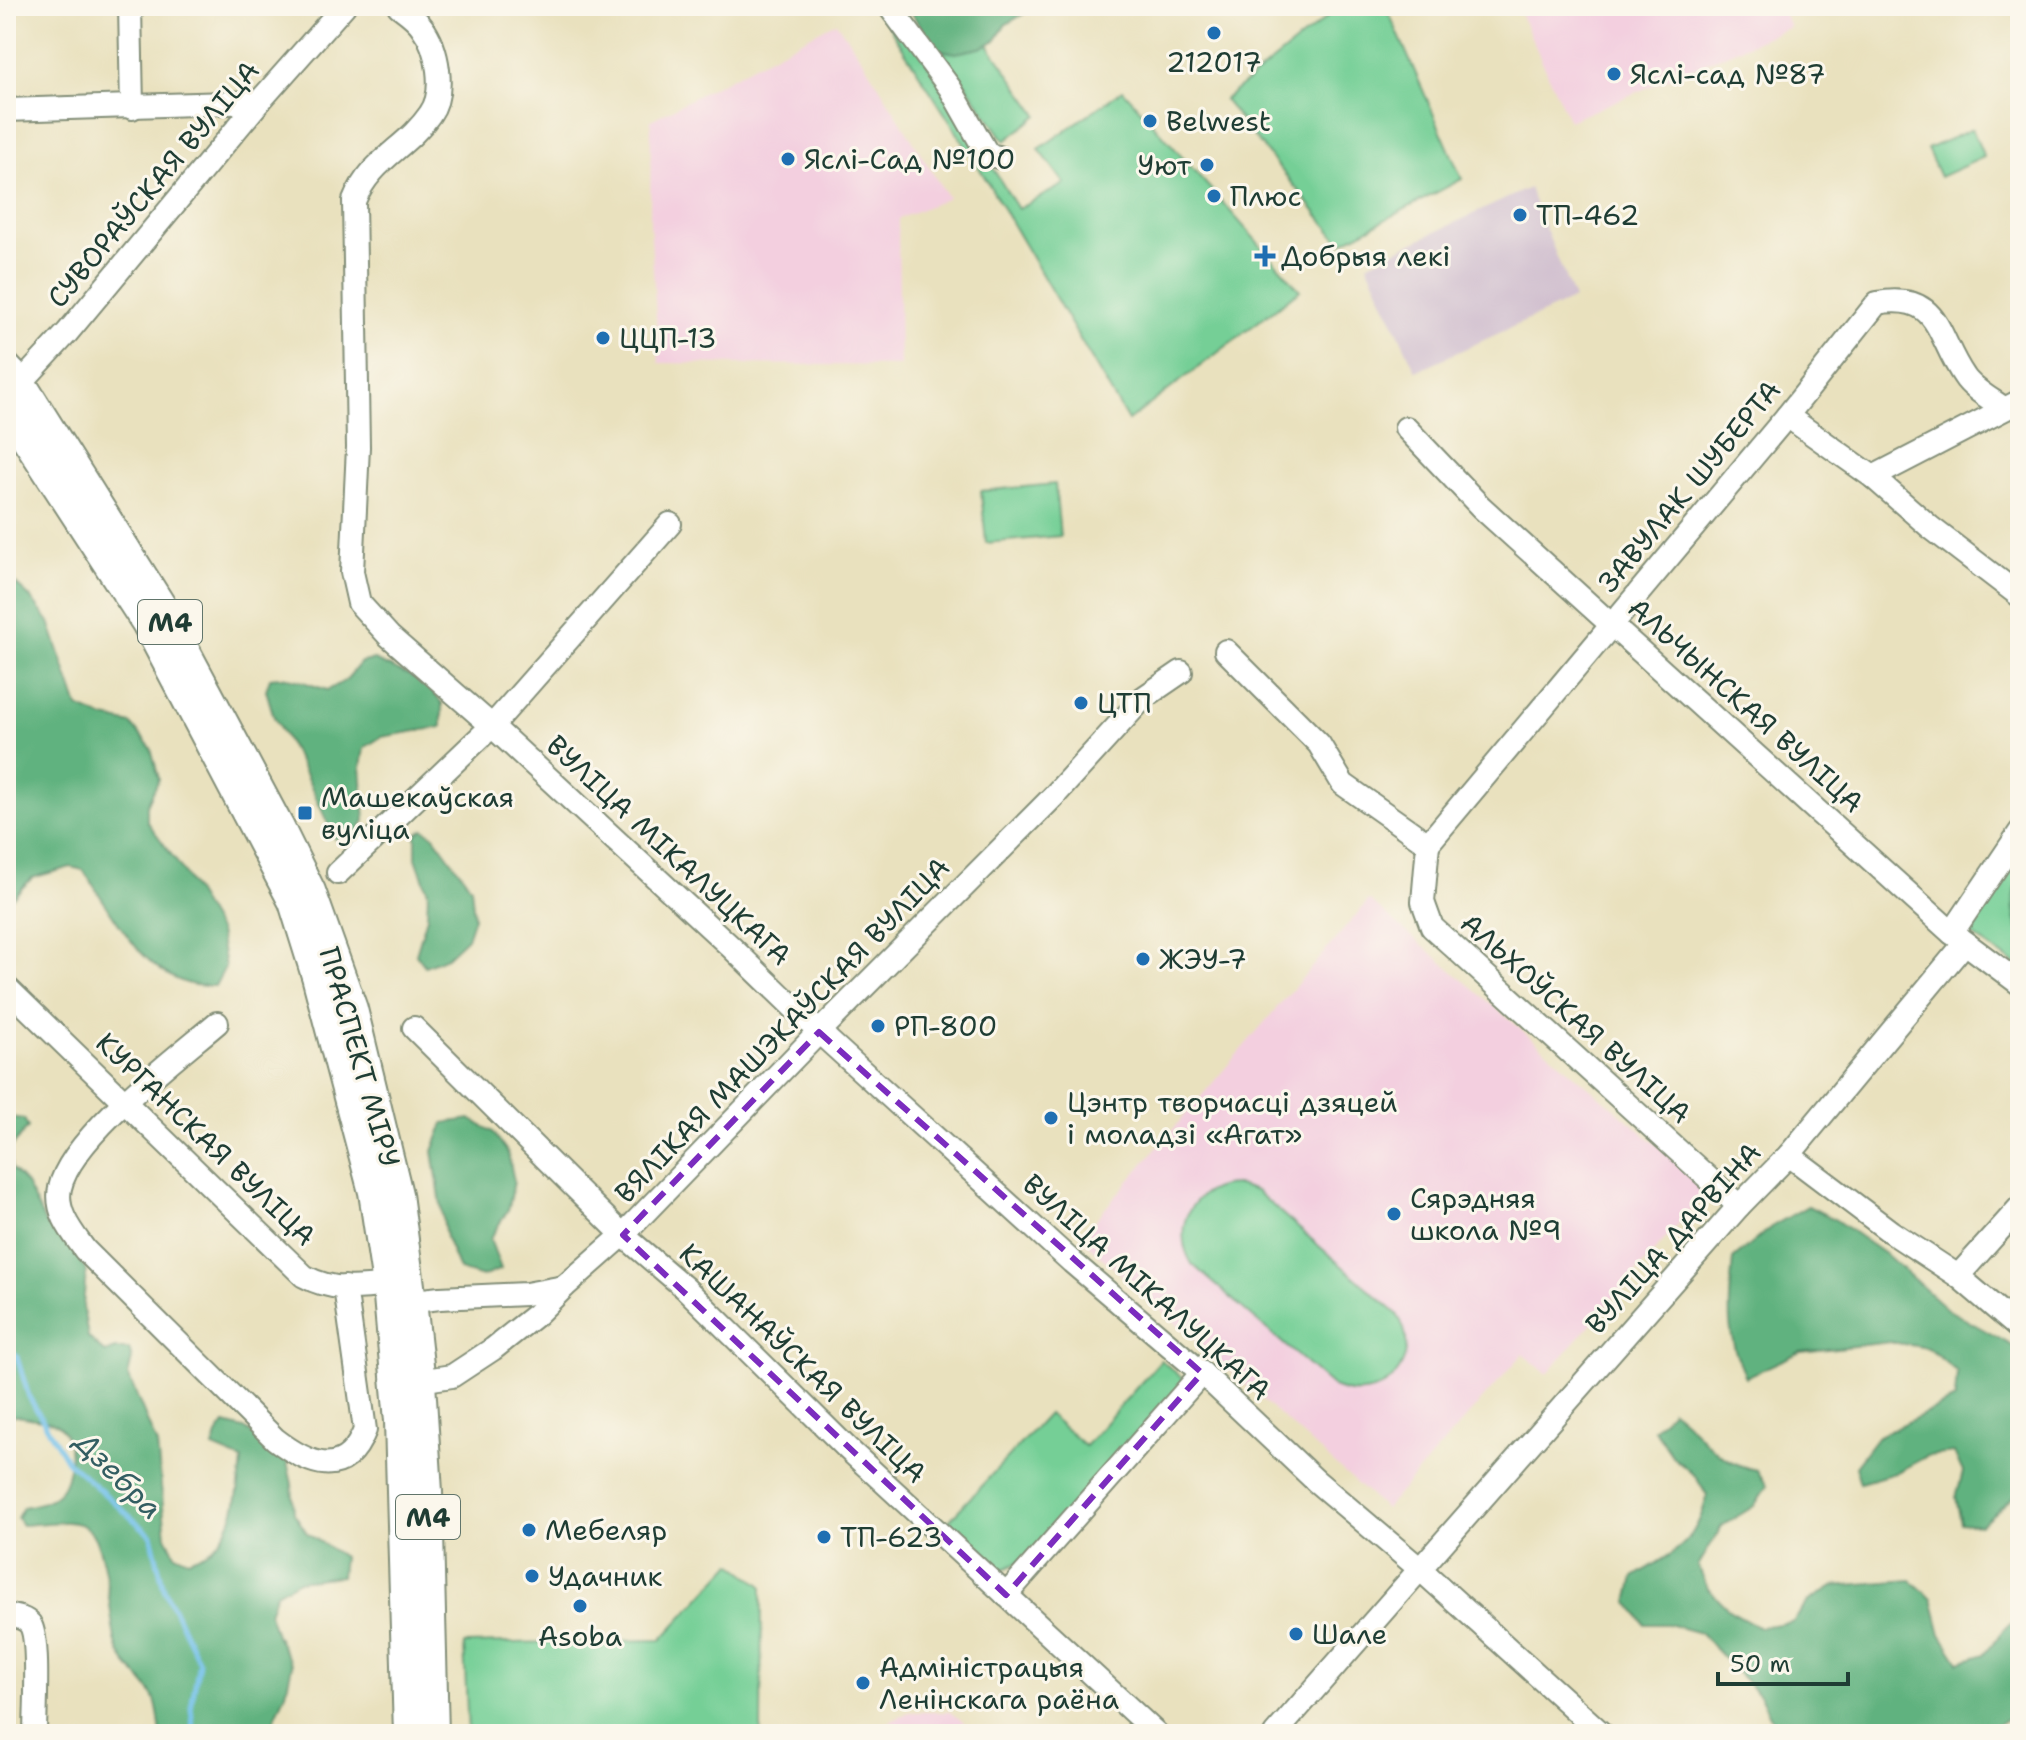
<svg xmlns="http://www.w3.org/2000/svg" width="2026" height="1740" font-family="'Shantell Sans',sans-serif">
<style>
.built{fill:#f3cfdf}
.industrial{fill:#cfbdce}
.green{fill:#75cf96;stroke:#4a8665;stroke-width:2}
.forest{fill:#60b27f;stroke:#40785a;stroke-width:2}
.lines{fill:none;stroke-linecap:round;stroke-linejoin:round}
.stream{stroke:#6fc0ea;stroke-width:5}
.minor-casing{stroke:#848f79;stroke-width:26}
.major-casing{stroke:#848f79;stroke-width:32}
.minor{stroke:#fff;stroke-width:22}
.major{stroke:#fff;stroke-width:28}
.marked{fill:none;stroke:#7b2cbf;stroke-width:6;stroke-dasharray:16 10;stroke-linejoin:round}
.poi-dot{fill:#1f6fb2;stroke:#fbf7ec;stroke-width:3}
.labels{text-anchor:middle;dominant-baseline:central;stroke-width:6;stroke-linejoin:round;paint-order:stroke}
.shield{fill:#fbf7ec;stroke:#61756b;stroke-width:2}
.shield-label{font-size:26px;font-weight:bold;fill:#1f3d34}
.poi-label{font-size:28px;fill:#1f3d34;stroke:#fbf7ec;text-anchor:start}
.street-label{font-size:28px;fill:#1f3d34;stroke:#fbf7ec}
.water-label{font-size:30px;font-style:italic;fill:#335e62;stroke:#fbf7ec}
</style>
<rect width="100%" height="100%" fill="#fbf7ec"/>
<filter id="ink" filterUnits="userSpaceOnUse"><feTurbulence type="fractalNoise" baseFrequency=".0125" numOctaves="2"/><feDisplacementMap in="SourceGraphic" scale="16" xChannelSelector="R" yChannelSelector="G"/><feConvolveMatrix kernelMatrix="1 2 1 2 8 2 1 2 1" color-interpolation-filters="sRGB"/></filter>
<filter id="wash" filterUnits="userSpaceOnUse"><feTurbulence type="fractalNoise" baseFrequency=".006" numOctaves="4" result="noise"/><feDisplacementMap in="SourceGraphic" scale="32" xChannelSelector="R" yChannelSelector="G"/><feGaussianBlur stdDeviation="1.8" result="paint"/><feColorMatrix in="noise" values="0 0 0 0 0 0 0 0 0 0 0 0 0 0 0 0 0 1.4 0 .05"/><feComposite in="paint" operator="in"/></filter>
<g filter="url(#wash)">
<rect width="100%" height="100%" fill="#e9e1be"/>
<g class="built">
<path d="M1517,6H1780L1790,27L1569,121Z"/>
<path d="M836,22L863,60L948,198L898,219L900,366L659,363L650,222L651,120Z"/>
<path d="M1369,900L1709,1189L1547,1374L1523,1354L1385,1509L1080,1238Z"/>
<path d="M909,1712H951L973,1730V1734H838V1731L873,1730Z"/>
</g>
<path class="industrial" d="M1529,188L1574,299L1416,371L1367,264Z"/>
<g class="green">
<path d="M876,6H892L1018,209L1065,184L1039,149L1123,90L1300,290L1128,421L977,164Z"/>
<path d="M911,6H1031L985,40L1038,115L1005,141Z"/>
<path d="M1341,6H1386L1462,179L1341,243L1224,100Z"/>
<path d="M1972,129L1984,157L1940,177L1927,149Z"/>
<path d="M1055,484L1060,536L986,543L981,491Z"/>
<path d="M2020,852V968L1969,933Z"/>
<path d="M1238,1185L1256,1191L1397,1314C1426,1360 1383,1409 1333,1387L1192,1264C1169,1226 1194,1183 1238,1185Z"/>
<path d="M1161,1360L1188,1383L1033,1556L995,1573L944,1526L1048,1414L1085,1446Z"/>
<path d="M732,1563L762,1586L761,1734H468L464,1644L661,1640Z"/>
</g>
<g class="forest">
<path d="M907,6H1029L1028,11L1005,25L996,40L980,48L956,53L935,49Z"/>
<path d="M6,575L30,597L49,622L78,707L101,717L131,724L151,748L159,779L147,805V821L179,865L219,932L225,967L215,986C207,986 197,986 190,984C139,971 111,909 83,870L71,867L32,878L6,904Z"/>
<path d="M374,660L424,682L442,703V727L381,737L364,748L361,767L365,821L354,836L335,839L302,767L274,717L266,690L270,678C288,674 309,685 328,690L346,680L361,662Z"/>
<path d="M424,829L433,835L471,887L474,917L467,938L447,957L425,966L416,954L427,917L428,892L416,858V834Z"/>
<path d="M2020,876V932C2012,914 2010,893 2020,876Z"/>
<path d="M9,1117L24,1119L28,1127L11,1148V1168L26,1184L46,1224L77,1253L86,1271L83,1307L88,1337L105,1353L116,1349H129L132,1359L128,1375L157,1445L166,1536L175,1554L188,1560C195,1557 205,1554 211,1549C236,1528 239,1490 242,1460L213,1448L217,1435L225,1424L244,1429L273,1448L287,1462L292,1484L294,1513L307,1533L343,1557L341,1576L297,1581L276,1593L269,1613L276,1635L292,1665L286,1693L268,1734H161C159,1723 159,1708 154,1698C143,1675 122,1667 116,1643C109,1617 108,1547 88,1529C74,1516 42,1525 22,1525L17,1518L23,1507C36,1504 48,1503 58,1493C73,1479 75,1436 56,1424C46,1419 18,1417 6,1414V1120Z"/>
<path d="M470,1119L493,1132L508,1153L514,1181L509,1208L490,1239L501,1269L482,1277L459,1270L446,1238L433,1151L444,1123Z"/>
<path d="M1808,1206L1836,1220L1889,1257L1947,1309L2020,1350V1491L1980,1525L1961,1523L1956,1497L1963,1472L1954,1453L1927,1456L1895,1473L1860,1483L1855,1466L1877,1437L1955,1399L1957,1372L1928,1348L1891,1342L1800,1352L1746,1377C1724,1334 1729,1306 1733,1259L1771,1227Z"/>
<path d="M1671,1410C1704,1434 1713,1462 1757,1470L1767,1486L1754,1506L1722,1526L1698,1566L1708,1589L1730,1611L1759,1627L1793,1622L1808,1602L1833,1586L1911,1580L1932,1599L1941,1634L1959,1662L1985,1654L2008,1625L2020,1621V1710L1988,1731L1955,1734H1779L1760,1696L1700,1633L1668,1624H1645L1628,1602L1634,1577C1675,1551 1695,1547 1707,1496L1696,1477L1673,1457L1654,1429Z"/>
</g>
<g class="lines">
<path class="stream" d="M6,1346L17,1357L29,1397L67,1461L151,1535L164,1589L199,1662L191,1708L194,1734"/>
</g>
</g>
<g filter="url(#ink)">
<g class="lines">
<defs>
<g id="minor">
<path d="M130,6L132,108"/>
<path d="M399,6C407,12 417,19 422,27C438,48 446,92 430,114C407,148 370,160 354,201L358,447L352,572L359,603L389,636L492,726L731,947L819,1032L1072,1262L1202,1373L1316,1481L1420,1569L1602,1734"/>
<path d="M889,6L950,88L988,155L999,157"/>
<path d="M6,110L259,102"/>
<path d="M6,399L67,333L259,102L344,6"/>
<path d="M1787,416L1873,477L1930,527L2020,596"/>
<path d="M1406,428L1481,507L1952,933L2020,984"/>
<path d="M1873,477L2020,401"/>
<path d="M1226,651L1319,744L1343,784L1428,844"/>
<path d="M1428,844L1787,416L1877,303C1941,292 1936,336 1964,376C1972,389 1991,399 2003,408"/>
<path d="M1428,844L1423,902L1432,927L1739,1206"/>
<path d="M338,873L492,726L670,524"/>
<path d="M1952,933L2020,832"/>
<path d="M6,987L304,1276C331,1291 357,1289 387,1285"/>
<path d="M217,1023C176,1058 71,1137 60,1188C55,1212 72,1232 85,1250L275,1439C309,1465 345,1481 365,1430L345,1287"/>
<path d="M414,1028L623,1235L685,1288L848,1449L1157,1734"/>
<path d="M1789,1155L1891,1232L1958,1276L2020,1329"/>
<path d="M1958,1276L2020,1207"/>
<path d="M398,1303L440,1298L526,1294L564,1287"/>
<path d="M405,1383L452,1376L493,1349L537,1314L564,1287L623,1235L819,1032L1053,797L1143,698L1181,672"/>
<path d="M1006,1595L1202,1373"/>
<path d="M6,1616C14,1616 24,1617 30,1624C40,1639 35,1712 35,1734"/>
<path d="M1275,1734L1739,1206L1789,1155L1965,943"/>
</g>
<g id="major">
<path d="M6,367L22,384L161,605L279,826L311,891L353,1009L398,1194L412,1301L421,1383L428,1492L434,1734"/>
<path d="M6,408L146,623L293,902L316,976L373,1192L387,1285L399,1421L408,1734"/>
</g>
</defs>
<use href="#minor" class="minor-casing"/>
<use href="#major" class="major-casing"/>
<use href="#minor" class="minor"/>
<use href="#major" class="major"/>
</g>
</g>
<path class="marked" d="M819,1032L1202,1373L1006,1595L623,1235Z"/>
<g class="poi-dot">
<circle cx="1214" cy="33" r="8"/>
<circle cx="1614" cy="74" r="8"/>
<circle cx="1150" cy="121" r="8"/>
<circle cx="788" cy="159" r="8"/>
<circle cx="1207" cy="165" r="8"/>
<circle cx="1214" cy="196" r="8"/>
<circle cx="1520" cy="215" r="8"/>
<path d="M1261 244h8v8h8v8h-8v8h-8v-8h-8v-8h8z"/>
<circle cx="603" cy="338" r="8"/>
<circle cx="1081" cy="703" r="8"/>
<rect x="297" y="805" width="16" height="16" rx="4"/>
<circle cx="1143" cy="959" r="8"/>
<circle cx="878" cy="1026" r="8"/>
<circle cx="1051" cy="1118" r="8"/>
<circle cx="1394" cy="1214" r="8"/>
<circle cx="529" cy="1530" r="8"/>
<circle cx="824" cy="1537" r="8"/>
<circle cx="532" cy="1576" r="8"/>
<circle cx="580" cy="1606" r="8"/>
<circle cx="1296" cy="1634" r="8"/>
<circle cx="863" cy="1683" r="8"/>
</g>
<g class="labels">
<g class="shield">
<rect x="138" y="600" width="64" height="44" rx="6"/>
<rect x="396" y="1495" width="64" height="44" rx="6"/>
</g>
<g class="shield-label">
<text x="170" y="622">М4</text>
<text x="428" y="1517">М4</text>
</g>
<g class="poi-label">
<text x="1214" y="62" text-anchor="middle">212017</text>
<text x="1630" y="74">Яслі-сад №87</text>
<text x="1166" y="121">Belwest</text>
<text x="804" y="159">Яслі-Сад №100</text>
<text x="1191" y="165" text-anchor="end">Уют</text>
<text x="1230" y="196">Плюс</text>
<text x="1536" y="215">ТП-462</text>
<text x="1281" y="256">Добрыя лекі</text>
<text x="619" y="338">ЦЦП-13</text>
<text x="1097" y="703">ЦТП</text>
<text x="321" y="797">Машекаўская<tspan x="321" dy="32">вуліца</tspan></text>
<text x="1159" y="959">ЖЭУ-7</text>
<text x="894" y="1026">РП-800</text>
<text x="1067" y="1102">Цэнтр творчасці дзяцей<tspan x="1067" dy="32">і моладзі «Агат»</tspan></text>
<text x="1410" y="1198">Сярэдняя<tspan x="1410" dy="32">школа №9</tspan></text>
<text x="545" y="1530">Мебеляр</text>
<text x="840" y="1537">ТП-623</text>
<text x="548" y="1576">Удачник</text>
<text x="1312" y="1634">Шале</text>
<text x="580" y="1636" text-anchor="middle">Asoba</text>
<text x="879" y="1667">Адміністрацыя<tspan x="879" dy="32">Ленінскага раёна</tspan></text>
</g>
<g class="street-label">
<text transform="translate(153 184) rotate(-50)">СУВОРАЎСКАЯ ВУЛІЦА</text>
<text transform="translate(1689 486) rotate(-50)">ЗАВУЛАК ШУБЕРТА</text>
<text transform="translate(1746 705) rotate(42)">АЛЬЧЫНСКАЯ ВУЛІЦА</text>
<text transform="translate(669 850) rotate(43)">ВУЛІЦА МІКАЛУЦКАГА</text>
<text transform="translate(1576 1018) rotate(42)">АЛЬХОЎСКАЯ ВУЛІЦА</text>
<text transform="translate(782 1030) rotate(-46)">ВЯЛІКАЯ МАШЭКАЎСКАЯ ВУЛІЦА</text>
<text transform="translate(360 1057) rotate(74)">ПРАСПЕКТ МІРУ</text>
<text transform="translate(206 1139) rotate(44)">КУРГАНСКАЯ ВУЛІЦА</text>
<text transform="translate(1673 1238) rotate(-48)">ВУЛІЦА ДАРВІНА</text>
<text transform="translate(1147 1287) rotate(42)">ВУЛІЦА МІКАЛУЦКАГА</text>
<text transform="translate(803 1363) rotate(44)">КАШАНАЎСКАЯ ВУЛІЦА</text>
</g>
<g class="water-label">
<text transform="translate(119 1475) rotate(45)">Дзебра</text>
</g>
</g>
<rect width="2026" height="1740" fill="none" stroke="#fbf7ec" stroke-width="32"/>
<path d="M1718 1672v12h130v-12" fill="none" stroke="#1f3d34" stroke-width="4"/>
<text x="1730" y="1672" font-size="24" fill="#1f3d34" stroke="#fbf7ec" stroke-width="6" paint-order="stroke">50 m</text>
</svg>
